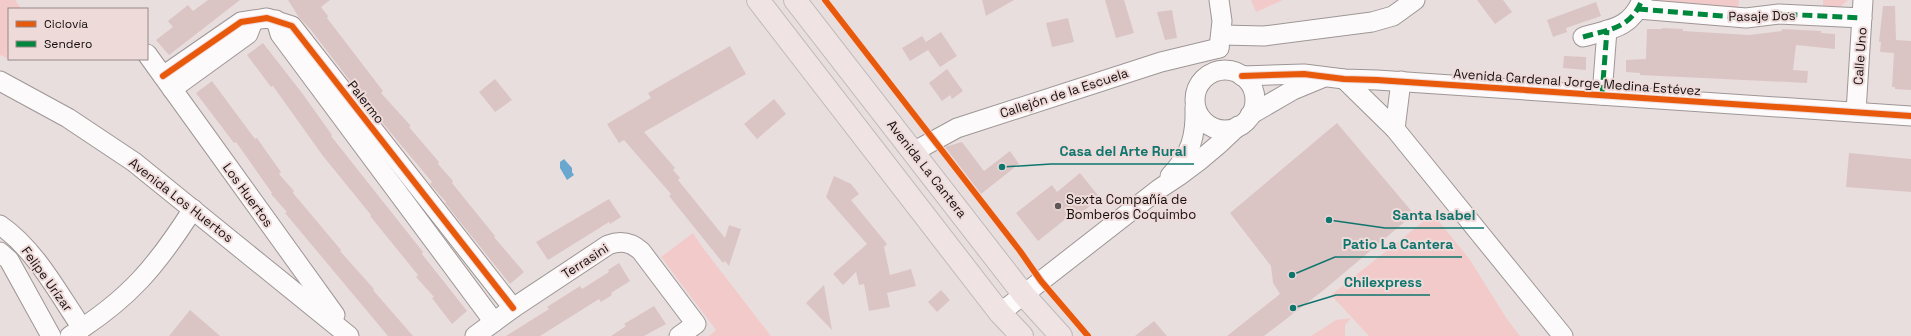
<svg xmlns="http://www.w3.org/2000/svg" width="1911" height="336" font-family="'Space Grotesk',sans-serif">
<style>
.green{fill:#f3caca}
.water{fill:#6aa7cf}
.building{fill:#dbc4c4}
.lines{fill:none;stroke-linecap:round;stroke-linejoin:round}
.minor-casing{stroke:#9e9696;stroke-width:21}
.highway-casing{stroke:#bfbaba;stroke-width:24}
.minor{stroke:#fcfafa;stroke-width:19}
.highway{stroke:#efe3e3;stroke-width:22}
.quiet{stroke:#00873e;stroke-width:5;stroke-dasharray:10 5;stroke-linecap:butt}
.cycleway-casing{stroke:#eedad9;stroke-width:8}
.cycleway{stroke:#e8590c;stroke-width:6}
.poi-dot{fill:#5f5757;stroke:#eedad9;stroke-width:1.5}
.labels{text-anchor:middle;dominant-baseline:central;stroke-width:4;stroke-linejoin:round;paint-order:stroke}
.street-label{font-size:13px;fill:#150e0e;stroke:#eedad9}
.poi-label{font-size:13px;fill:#150e0e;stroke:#eedad9;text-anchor:start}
.leader{fill:none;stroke:#0f766e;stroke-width:1.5}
.callout-dot{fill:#0f766e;stroke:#eedad9;stroke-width:1.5}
.callout-label{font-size:14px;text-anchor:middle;font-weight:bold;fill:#0f766e;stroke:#eedad9;stroke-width:4;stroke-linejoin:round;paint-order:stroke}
</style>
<rect width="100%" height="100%" fill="#e9dede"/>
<g class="green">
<path d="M0,0H15L21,9H9V59L0,55Z"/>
<path d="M1251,0H1283L1256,12Z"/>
<path d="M1659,0H1739L1738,8L1661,3Z"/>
<path d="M1823,0H1848L1840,7H1823Z"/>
<path d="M1433,214L1470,260L1507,319L1520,336H1369L1331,295Z"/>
<path d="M693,233L703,248L771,336H709L716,330L661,257Z"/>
<path d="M1351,318L1345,325V336H1311L1336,320Z"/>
</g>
<path class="water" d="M564,159L572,168V172L574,175L567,180L560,168V162Z"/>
<g class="building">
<path d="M208,0H240L169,55L156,40L173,27L168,21L188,5L193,11Z"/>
<path d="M288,0H330L321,7L328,16L327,18L383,91L381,93L411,126L409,127L439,162L438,164L453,181L452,183L495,236L494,237L524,272L510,284L445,203L446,202L430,184L432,182L381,121L354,84L353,85L311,30L298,16Z"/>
<path d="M982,0H1014L986,16Z"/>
<path d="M1105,0H1124L1134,33L1116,38Z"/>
<path d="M1477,0H1503L1512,12L1495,24Z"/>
<path d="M1596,2L1601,16L1566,28L1567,32L1553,37L1547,20Z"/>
<path d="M1883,6H1895L1896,40L1911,41V90L1895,89V87H1892L1894,53L1880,52L1881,42H1879Z"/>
<path d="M1172,10L1177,38L1165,40L1157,12Z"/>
<path d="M1068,18L1074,42L1052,47L1046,23Z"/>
<path d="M1662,28L1683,29V31L1749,35L1782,31V29L1821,31V33L1835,34V49L1796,45L1793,70L1808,71L1807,83L1640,75V73L1626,72V60L1646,59L1647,29H1662Z"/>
<path d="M941,32L957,56L940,67L928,50L910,61L902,48L922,36L926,42Z"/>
<path d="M263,43L302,93L332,135L331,136L423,252L422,254L467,311L452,324L432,298L434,297L416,277L418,275L370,216L371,215L323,156L273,86L271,87L247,55Z"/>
<path d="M730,46L746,74L644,132L675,168L673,170L680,178L678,180L725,238L729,225L741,229L729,266L725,261L723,263L669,196L671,194L624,140L619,143L607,124L651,98L648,93Z"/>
<path d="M1564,56L1586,57V70L1563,68Z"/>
<path d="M947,69L963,91L952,99L950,95L942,101L929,83Z"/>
<path d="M495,79L512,100L495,112L479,92Z"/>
<path d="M212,81L255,139L257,138L266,151L281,172L279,174L294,191L293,193L341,250L340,251L374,289L373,290L413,336H388L285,213L287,212L271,194L272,193L236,142L234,143L196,93Z"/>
<path d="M774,99L786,114L757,139L744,124Z"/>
<path d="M1337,123L1414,214L1325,289L1264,336H1227L1280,294L1273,283L1271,266L1230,213Z"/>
<path d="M962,142L984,171L1010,151L1019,164L981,194L945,147Z"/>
<path d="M1849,153L1911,159V192L1846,187Z"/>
<path d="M1080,173L1100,198L1076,217L1073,213L1038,241L1016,213L1052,185L1057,192Z"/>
<path d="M834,176L851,184L859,194L851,200L887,244L884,247L890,275L911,269L916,286L887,293L890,307L869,311L864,284L859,285L856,272L843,285L833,274L867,244L826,197Z"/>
<path d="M609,199L621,217L610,224L609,222L548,260L536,242Z"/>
<path d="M619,263L630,281L611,293L612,295L601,302L599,299L540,336H506L549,309L547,307L580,286L582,289L609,272L608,270Z"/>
<path d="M824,285L832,330L806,303Z"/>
<path d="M941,290L950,300L937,312L928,302Z"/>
<path d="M654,306L666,324L644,336H611L626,326L624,324Z"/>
<path d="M190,310L204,322L220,336H169Z"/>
<path d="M1154,321L1167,336H1135Z"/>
</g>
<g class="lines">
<defs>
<g id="minor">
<path d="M1219,0L1222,21L1219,48"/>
<path d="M1638,9L1746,18L1779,14L1862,18"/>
<path d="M276,20L280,34L494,322"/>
<path d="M1222,35L1264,36L1372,22L1393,16L1415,0"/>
<path d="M1583,37C1610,29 1630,29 1642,0"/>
<path d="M147,54L335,315"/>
<circle cx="1225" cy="100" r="30"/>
<path d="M163,76L241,22L267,18L292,26L513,308"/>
<path d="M1242,76L1304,74L1344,79L1377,80L1911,116"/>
<path d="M1344,79L1395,129L1563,336"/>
<path d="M0,81L68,118L134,162L349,336"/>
<path d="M172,89L248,34L253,21"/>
<path d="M1602,95L1607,30"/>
<path d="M1856,112L1863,0"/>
<path d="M1250,115L1293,90L1322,78"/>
<path d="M1395,129L1401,81"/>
<path d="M913,152L957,128L1161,62L1219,48"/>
<path d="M1170,176C1191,154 1196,137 1195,107"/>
<path d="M0,225C36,250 58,293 82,328"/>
<path d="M0,252L9,260L51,336"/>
<path d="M1000,313L1159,189C1188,171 1213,151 1238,126"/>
<path d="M70,336C129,299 156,267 193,209"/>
<path d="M475,336L513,308L608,245C621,240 631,242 641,251L696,324L679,336"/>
</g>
<g id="highway">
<path d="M758,0L1000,313L1022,336"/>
<path d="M795,0L1024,295L1061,336"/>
</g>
</defs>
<use href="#minor" class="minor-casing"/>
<use href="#highway" class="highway-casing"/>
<use href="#minor" class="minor"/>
<use href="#highway" class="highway"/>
<g class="quiet">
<path d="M1638,9L1746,18L1779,14L1862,18"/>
<path d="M1583,37C1610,29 1630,29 1642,0"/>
<path d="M1602,95L1607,30"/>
</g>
<defs>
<g id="cycleway">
<path d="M825,0L1020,251L1041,281L1088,336"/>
<path d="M163,76L241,22L267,18L292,26L513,308"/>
<path d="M1242,76L1304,74L1344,79L1377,80L1911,116"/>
</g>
</defs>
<use href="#cycleway" class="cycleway-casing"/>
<use href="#cycleway" class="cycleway"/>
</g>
<circle class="poi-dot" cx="1058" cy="206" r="4"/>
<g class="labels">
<g class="street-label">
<text transform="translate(1762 16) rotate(-1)">Pasaje Dos</text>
<text transform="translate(1860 56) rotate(-86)">Calle Uno</text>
<text transform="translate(1577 82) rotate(4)">Avenida Cardenal Jorge Medina Estévez</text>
<text transform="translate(1064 93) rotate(-18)">Callejón de la Escuela</text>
<text transform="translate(366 102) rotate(52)">Palermo</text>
<text transform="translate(927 169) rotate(52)">Avenida La Cantera</text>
<text transform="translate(248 195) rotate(54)">Los Huertos</text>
<text transform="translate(181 200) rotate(38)">Avenida Los Huertos</text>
<text transform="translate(585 261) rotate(-33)">Terrasini</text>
<text transform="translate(47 279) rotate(54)">Felipe Urízar</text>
</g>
<g class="poi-label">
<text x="1066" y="199">Sexta Compañía de<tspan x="1066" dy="15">Bomberos Coquimbo</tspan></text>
</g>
</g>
<path class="leader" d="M1002 167L1051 164H1194M1329 220L1385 228H1484M1292 275L1335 257H1462M1293 308L1336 295H1430"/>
<g class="callout-dot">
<circle cx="1002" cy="167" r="4"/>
<circle cx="1329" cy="220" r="4"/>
<circle cx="1292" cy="275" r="4"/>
<circle cx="1293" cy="308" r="4"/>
</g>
<g class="callout-label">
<text x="1123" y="156">Casa del Arte Rural</text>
<text x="1434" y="220">Santa Isabel</text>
<text x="1398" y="249">Patio La Cantera</text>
<text x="1383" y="287">Chilexpress</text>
</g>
<rect x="8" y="8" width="140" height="52" fill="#eedad9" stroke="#978888"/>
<rect x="16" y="21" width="20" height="6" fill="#e8590c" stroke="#978888"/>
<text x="44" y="28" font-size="12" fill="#150e0e">Ciclovía</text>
<rect x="16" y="41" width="20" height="6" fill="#00873e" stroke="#978888"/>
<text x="44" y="48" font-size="12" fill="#150e0e">Sendero</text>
</svg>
